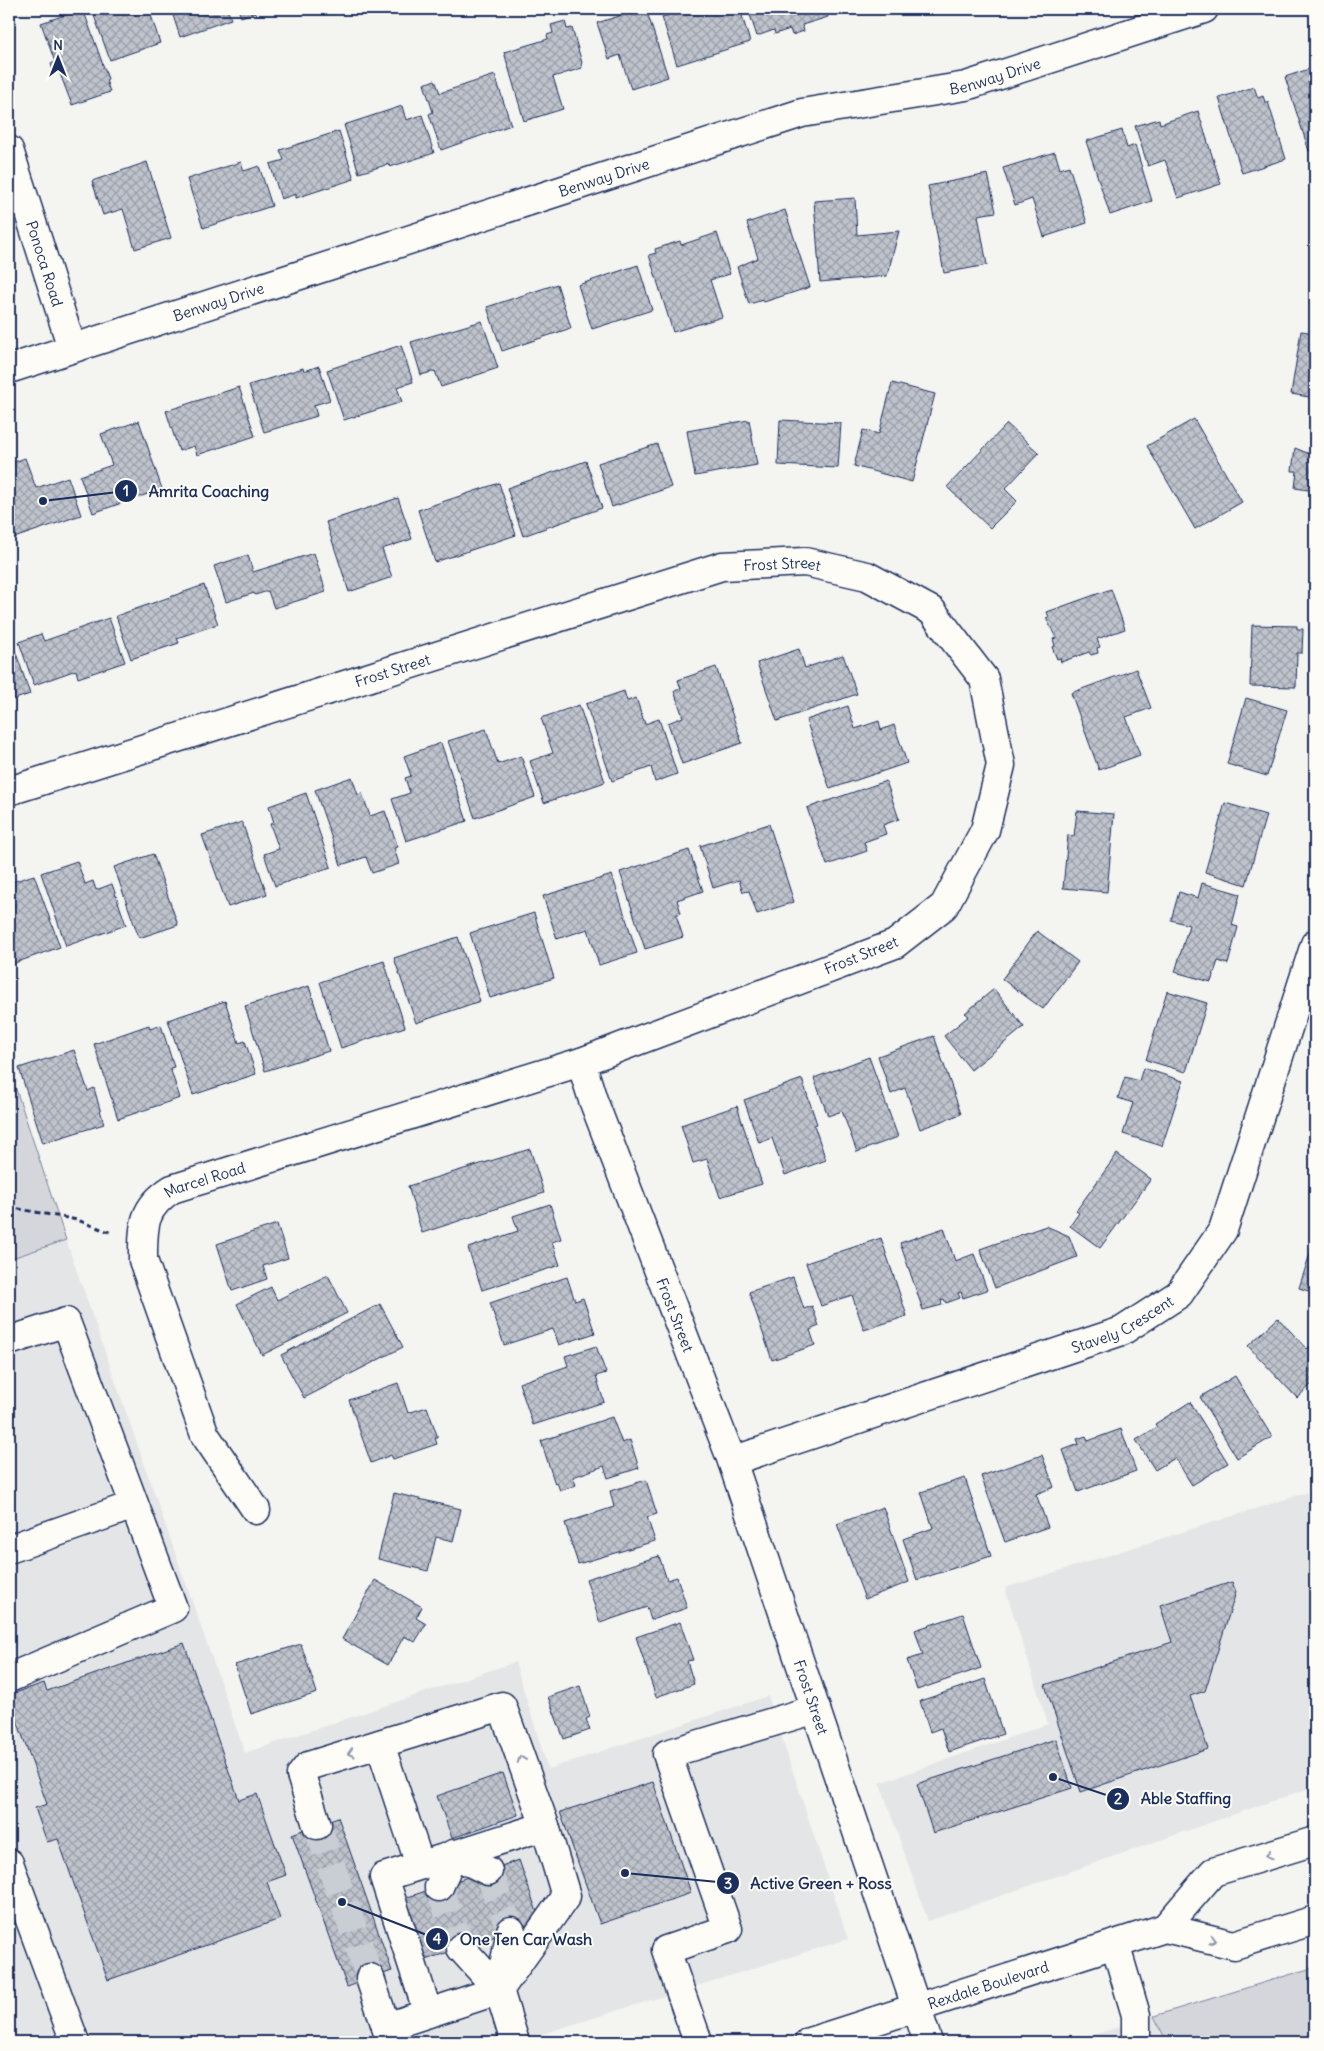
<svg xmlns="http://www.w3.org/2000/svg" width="1324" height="2051" font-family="Delius,sans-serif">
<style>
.built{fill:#e4e5e6}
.green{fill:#d4d6db;stroke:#78829c}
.building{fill:url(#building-cross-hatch);stroke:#1b2f5e}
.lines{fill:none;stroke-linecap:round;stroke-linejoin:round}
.minor-tunnel{stroke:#c9cdd4;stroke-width:28;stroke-dasharray:28 14;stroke-linecap:butt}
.minor-casing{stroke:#1b2f5e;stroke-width:31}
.major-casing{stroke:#1b2f5e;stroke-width:31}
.path{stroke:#1b2f5e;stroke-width:3;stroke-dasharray:5 4;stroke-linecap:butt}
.minor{stroke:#fdfcf7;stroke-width:28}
.major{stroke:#fdfcf7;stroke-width:28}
.oneway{stroke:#8c96aa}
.labels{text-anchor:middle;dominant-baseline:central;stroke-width:4;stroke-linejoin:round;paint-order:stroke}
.street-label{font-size:15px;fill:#1b2f5e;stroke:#fdfcf7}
.leader{fill:none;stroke:#1b2f5e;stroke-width:2}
.callout-dot{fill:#1b2f5e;stroke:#fdfcf7;stroke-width:2}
.mark-label{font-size:15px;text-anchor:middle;font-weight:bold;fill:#fff}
.callout-label{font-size:16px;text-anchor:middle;font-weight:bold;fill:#1b2f5e;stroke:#fdfcf7;stroke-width:4;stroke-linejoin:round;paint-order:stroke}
</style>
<defs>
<pattern id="building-cross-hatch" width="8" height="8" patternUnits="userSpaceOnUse" patternTransform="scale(1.25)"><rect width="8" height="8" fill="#bfc3cc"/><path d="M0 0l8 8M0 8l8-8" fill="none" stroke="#9a9fa9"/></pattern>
</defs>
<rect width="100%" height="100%" fill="#f4f4f1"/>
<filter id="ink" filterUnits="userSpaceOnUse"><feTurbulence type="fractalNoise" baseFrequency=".02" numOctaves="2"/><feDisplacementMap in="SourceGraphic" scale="10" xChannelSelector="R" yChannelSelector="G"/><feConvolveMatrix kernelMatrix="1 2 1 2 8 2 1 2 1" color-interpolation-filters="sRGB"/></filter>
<g filter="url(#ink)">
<g class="built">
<path d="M66,1240L245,1753L515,1662L548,1769L768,1696L848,1939L516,2042H9V1259Z"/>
<path d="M1315,1490V1786L928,1921L880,1783L1048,1724L1005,1588Z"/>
<path d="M1154,2016L1167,2042H1071Z"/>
</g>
<g class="green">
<path d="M9,1068L66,1240L9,1259Z"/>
<path d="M1315,1967V2042H1167L1154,2016Z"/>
</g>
<g class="building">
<path d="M83,9L108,79L106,80L110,92L72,105L59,71L54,73L51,64L55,62L41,23Z"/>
<path d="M95,9H149L160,43L110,60L92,10Z"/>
<path d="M171,9H227L231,19L180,37Z"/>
<path d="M238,9H265L241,17Z"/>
<path d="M641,9H646L668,77L631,89L620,55L609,59L597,23Z"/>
<path d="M688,9H740L750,42L677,65L662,17Z"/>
<path d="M748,9H825L828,17L802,25L804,31L792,35L790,29L775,34L774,30L757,36Z"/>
<path d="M836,9H858L838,15Z"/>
<path d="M565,21L567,29L572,28L582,63L581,64L582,68L553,77L563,109L524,121L504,52L548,39L547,35L553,33L551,25Z"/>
<path d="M1315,67V149L1309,151L1285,77Z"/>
<path d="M495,75L511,125L441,150L429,114L433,112L424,84L435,80L440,93Z"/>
<path d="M1254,87L1258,98L1263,96L1265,102H1268L1286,159L1242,173L1219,98Z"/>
<path d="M402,106L406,120L422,115L434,153L390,167L389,164L359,173L344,125Z"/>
<path d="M1198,111L1221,184L1178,198L1165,160L1148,166L1135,126L1159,119L1160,124Z"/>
<path d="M1122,130L1127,148L1135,145L1152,201L1110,215L1086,141Z"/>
<path d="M339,131L354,179L296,198V194L281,199L270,164L284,160L280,150Z"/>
<path d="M1055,152L1060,169L1069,166L1087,223L1044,237L1032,199L1015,205L1003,168Z"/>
<path d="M147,162L171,238L135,249L123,209L103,215L92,181Z"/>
<path d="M241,162L244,171L259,166L272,206L203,228L187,179Z"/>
<path d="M988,174L996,212L978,215L987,265L944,273L928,186Z"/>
<path d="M855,198L857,235L899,231L887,276L820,282L814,201Z"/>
<path d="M785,210L810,287L764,302L763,300L749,304L737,267L758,258L747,223Z"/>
<path d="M717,233L730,274L710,280L722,317L673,332L649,255L656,253L655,249L680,241L681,245Z"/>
<path d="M638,265L652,310L592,329L578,285Z"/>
<path d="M557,284L571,328L502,351L487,307Z"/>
<path d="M482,321L498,368L441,387L435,371L421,375L411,342Z"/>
<path d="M1301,331L1315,333V398L1291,394Z"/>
<path d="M401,345L413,382L397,387L402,402L344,420L327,370Z"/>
<path d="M319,366L330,400L314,405L317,416L264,432L249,385L303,368L304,371Z"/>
<path d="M892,383L935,394L912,482L854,466L863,430L879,434Z"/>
<path d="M239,387L255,436L197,455L194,446L179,451L166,411Z"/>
<path d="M1194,419L1242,502L1195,529L1147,446Z"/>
<path d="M749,420L757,465L695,476L687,431Z"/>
<path d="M780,420L841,423L838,468L778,465Z"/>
<path d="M139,421L162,489L93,513L80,476L112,465L101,434Z"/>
<path d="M1007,424L1039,453L1005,489L1017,501L990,528L947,487Z"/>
<path d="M1315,433V491L1295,488L1297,471H1292L1295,448L1312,455Z"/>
<path d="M657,444L671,487L612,507L598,463Z"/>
<path d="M25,458L36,488L68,477L81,515L11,539L9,531V464Z"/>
<path d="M586,461L602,508L523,536L507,488Z"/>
<path d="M499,483L516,535L435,562L418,510Z"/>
<path d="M398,498L412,539L382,549L392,577L349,592L326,522Z"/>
<path d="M314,553L326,592L274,608L268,591L255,595L254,593L226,602L214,566L248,555L253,572Z"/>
<path d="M204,585L218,624L177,638L179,643L131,659L116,616Z"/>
<path d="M1111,589L1125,629L1097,639L1100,647L1097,648L1098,653L1091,655L1089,652L1061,662L1060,658L1057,659L1052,647L1055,646L1053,639L1056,638L1046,618L1049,617L1047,612Z"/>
<path d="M109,618L125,662L78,678L76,670L34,685L19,642L41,634L44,641Z"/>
<path d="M1252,625L1297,626V629H1303L1302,653H1297L1296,687L1250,686Z"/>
<path d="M799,649L805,668L843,655L857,694L777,721L757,663Z"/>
<path d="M15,650L30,694L9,701V652Z"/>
<path d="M716,667L742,743L682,764L668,723L683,717L674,691L681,689L678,680Z"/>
<path d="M1136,669L1151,708L1126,717L1140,755L1099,770L1071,693Z"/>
<path d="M624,691L627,701L636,698L645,724L659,719L677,774L655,782L651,767L612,781L586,704Z"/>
<path d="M1246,698L1287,710L1267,776L1227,764Z"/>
<path d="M579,705L605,782L544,803L530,761L553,753L541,718Z"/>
<path d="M848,706L855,729L879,721L881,730L894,725L907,763L830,789L806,720Z"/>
<path d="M486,729L498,764L521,756L535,797L475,818L448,741Z"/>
<path d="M441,743L467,821L406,841L392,799L410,793L405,778L411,776L404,756Z"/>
<path d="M352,777L358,795L362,793L370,816L385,811L398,847L394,848L399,864L372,873L366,857L341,865L315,790Z"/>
<path d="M886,781L899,819L883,825L886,834L864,842L867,851L827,865L807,808Z"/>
<path d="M306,793L331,867L275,886L264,854L279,849L270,824L274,823L269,806Z"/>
<path d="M1225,803L1266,815L1246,885L1205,872Z"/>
<path d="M1077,811L1114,814L1107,892L1063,888L1068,835L1074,836Z"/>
<path d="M242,822L267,894L228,907L202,835Z"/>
<path d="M769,824L794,902L757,914L749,891L743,892L739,880L713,888L700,846Z"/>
<path d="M689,850L703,891L677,900L681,913L676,915L683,937L645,949L620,872Z"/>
<path d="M153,854L178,925L139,938L114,867Z"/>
<path d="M77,861L85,884L93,881L96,890L112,884L126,925L66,946L41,873Z"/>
<path d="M34,875L60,947L9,965V883Z"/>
<path d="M612,875L637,953L599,965L588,929L557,939L543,896Z"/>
<path d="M1202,883L1240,894L1232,925L1238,927L1228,964L1218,961L1211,982L1175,972L1189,925L1171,920L1179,892L1198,898Z"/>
<path d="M534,913L554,978L490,998L470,933Z"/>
<path d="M1037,931L1078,962L1043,1009L1002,979Z"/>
<path d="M458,937L480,1001L416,1023L394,958Z"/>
<path d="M384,961L405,1027L341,1048L320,982Z"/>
<path d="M309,986L329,1051L265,1071L245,1006Z"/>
<path d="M994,989L1024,1027L971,1070L944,1036L969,1016L965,1013Z"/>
<path d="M1167,991L1207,1003L1186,1072L1146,1060Z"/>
<path d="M225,1001L239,1043L245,1041L256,1074L193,1095L168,1020Z"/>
<path d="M149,1025L150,1029L161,1025L174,1067L170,1068L180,1098L118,1119L94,1044Z"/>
<path d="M934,1036L961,1114L920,1129L905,1088L891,1094L878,1056Z"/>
<path d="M74,1050L88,1091L94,1088L104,1124L43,1143L19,1068Z"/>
<path d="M869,1057L898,1137L857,1152L842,1111L828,1116L814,1078Z"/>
<path d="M1143,1068L1183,1081L1162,1146L1123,1134L1133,1103L1118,1098L1125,1077L1139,1081Z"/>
<path d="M802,1079L817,1124L814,1125L826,1160L785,1175L772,1138L759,1143L744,1100Z"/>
<path d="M737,1106L762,1184L720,1197L707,1159L693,1163L681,1125Z"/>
<path d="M530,1149L544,1193L422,1233L408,1186Z"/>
<path d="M1117,1154L1151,1179L1100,1248L1070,1226L1079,1213L1076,1211Z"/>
<path d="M550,1204L561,1239L552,1242L560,1265L482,1290L468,1248L518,1231L513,1216Z"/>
<path d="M277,1224L288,1258L263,1266L267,1279L232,1291L217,1244Z"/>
<path d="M1046,1226L1069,1236L1077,1257L995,1288L980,1249Z"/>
<path d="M944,1228L955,1261L974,1254L987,1290L963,1298L961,1292L958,1293L960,1298L946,1303L944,1299L941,1300L942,1305L923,1310L900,1243Z"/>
<path d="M881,1238L907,1316L864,1330L852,1295L821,1306L806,1263Z"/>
<path d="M1315,1238V1293L1299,1288Z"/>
<path d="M328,1275L347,1313L262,1355L237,1304L271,1287L277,1300Z"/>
<path d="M567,1277L575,1301L583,1298L595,1333L559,1345L553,1329L504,1345L490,1303Z"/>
<path d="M793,1277L804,1309L812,1306L819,1326L810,1330L815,1345L772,1360L749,1292Z"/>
<path d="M380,1304L403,1347L304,1398L281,1355Z"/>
<path d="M1278,1318L1307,1349L1315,1341V1381L1297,1398L1248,1346Z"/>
<path d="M596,1346L606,1373L596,1376L604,1402L533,1425L519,1383L568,1366L565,1356Z"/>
<path d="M1235,1376L1272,1437L1237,1458L1200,1397Z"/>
<path d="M398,1383L408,1413L427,1407L438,1438H435L437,1444L393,1459L391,1455L371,1463L349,1400Z"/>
<path d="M1190,1402L1228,1463L1192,1485L1175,1458L1155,1470L1136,1440L1157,1427L1155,1424Z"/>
<path d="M612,1417L622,1443L630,1440L639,1468L608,1478L604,1466L573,1477L576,1485L560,1491L557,1482L555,1484L541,1441Z"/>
<path d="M1121,1429L1136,1471L1078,1492L1063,1450L1079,1444L1077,1439L1086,1436L1088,1441Z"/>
<path d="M1042,1455L1054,1487L1036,1494L1048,1527L1005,1542L981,1476Z"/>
<path d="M965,1478L991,1556L917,1580L903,1539L933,1528L921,1492Z"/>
<path d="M646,1480L657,1514L647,1517L655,1541L578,1564L565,1523L614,1507L610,1491Z"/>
<path d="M394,1493L461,1509L453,1541L436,1537L428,1571L378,1559Z"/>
<path d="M883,1507L909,1582L865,1599L837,1524Z"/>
<path d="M659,1556L667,1580L677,1577L687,1608L651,1620L647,1607L600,1623L586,1579Z"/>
<path d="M375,1580L422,1607L416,1618L426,1624L415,1642L404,1636L388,1665L342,1639Z"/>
<path d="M1232,1582L1236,1592L1205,1691L1190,1696L1208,1749L1081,1792L1045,1685L1172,1642L1160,1605Z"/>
<path d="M963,1614L981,1668L917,1690L907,1660L923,1655L915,1630Z"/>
<path d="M680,1622L693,1660L687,1661L694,1684L656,1697L636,1637Z"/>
<path d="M184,1643L239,1800L257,1794L286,1875L267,1882L280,1919L108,1980L58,1839L47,1842L35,1808L47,1804L15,1715L9,1718V1695L44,1683L47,1691Z"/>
<path d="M301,1644L317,1693L251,1714L235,1665Z"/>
<path d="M985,1679L1003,1734L949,1752L941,1728L930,1732L920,1701Z"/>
<path d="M580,1686L590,1717L586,1719L590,1730L564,1739L548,1697Z"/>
<path d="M1056,1739L1072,1788L933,1833L917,1784Z"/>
<path d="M503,1773L518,1815L452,1838L437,1796Z"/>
<path d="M653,1782L691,1893L600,1924L560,1812Z"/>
<path d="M338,1817L392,1971L347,1987L292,1834Z"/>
<path d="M519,1860L540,1921L422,1961L402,1899Z"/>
</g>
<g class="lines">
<g class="minor-tunnel">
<path d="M317,1825L370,1978"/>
<path d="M488,1871L511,1931"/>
<path d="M439,1887L461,1948"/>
</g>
<defs>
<g id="minor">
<path id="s1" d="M9,150L72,348"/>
<path id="s2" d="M9,369L802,113L966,86L1204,9"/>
<path id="s3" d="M9,791L722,566L805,562L867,576L932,611L984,679L1001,765L985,830L944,906L895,944L581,1062L593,1100L732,1461L928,2042"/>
<path d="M9,1341L66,1322L173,1608L9,1678"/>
<path id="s4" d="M732,1461L1122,1331L1179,1294L1223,1230L1315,944"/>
<path id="s5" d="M256,1510L205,1435L143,1260C143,1227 142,1208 172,1189L581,1062"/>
<path d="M9,1549L134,1505"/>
<path d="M380,1744L420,1865"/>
<path d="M317,1825L301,1775L308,1766L502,1706L545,1826L566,1896L499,1990L386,2027"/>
<path d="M9,1863L75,2042"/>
<path d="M439,1887L453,1854L488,1871"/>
<path d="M511,1931L499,1990L515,2042"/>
<path d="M1115,1944L1136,2015V2042"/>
<path d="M461,1948L499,1990"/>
<path d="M370,1978L391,2042"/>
<path d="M428,2013L384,1877L545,1826"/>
<path d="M698,2042L666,1950L728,1929L667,1754L816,1709"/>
</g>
<g id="major">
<path d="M1165,1928L1213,1872L1315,1841"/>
<path id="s6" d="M809,2042L1165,1928L1234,1945L1315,1920"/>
</g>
</defs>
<use href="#minor" class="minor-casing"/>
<use href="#major" class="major-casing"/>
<path class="path" d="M9,1207L77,1220L112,1233"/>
<use href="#minor" class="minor"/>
<use href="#major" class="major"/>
</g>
<defs><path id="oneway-chevron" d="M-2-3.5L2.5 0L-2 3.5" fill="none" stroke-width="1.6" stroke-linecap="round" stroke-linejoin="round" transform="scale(1.25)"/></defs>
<g class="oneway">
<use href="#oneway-chevron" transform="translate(351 1753) rotate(163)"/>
<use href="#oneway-chevron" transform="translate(521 1759) rotate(-110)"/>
<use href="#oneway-chevron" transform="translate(1269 1855) rotate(163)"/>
<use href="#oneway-chevron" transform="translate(1213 1940) rotate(14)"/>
</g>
</g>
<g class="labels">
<g class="street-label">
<text stroke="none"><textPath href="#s2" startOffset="1030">Benway Drive</textPath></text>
<text stroke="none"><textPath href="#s2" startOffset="625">Benway Drive</textPath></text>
<text stroke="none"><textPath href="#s1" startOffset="119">Ponoca Road</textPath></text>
<text stroke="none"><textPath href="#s2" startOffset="220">Benway Drive</textPath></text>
<text stroke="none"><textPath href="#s3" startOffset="808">Frost Street</textPath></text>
<text stroke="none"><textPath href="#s3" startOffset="402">Frost Street</textPath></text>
<text transform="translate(861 955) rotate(-22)">Frost Street</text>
<text stroke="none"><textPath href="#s5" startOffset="392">Marcel Road</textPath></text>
<text stroke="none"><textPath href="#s3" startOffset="1962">Frost Street</textPath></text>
<text stroke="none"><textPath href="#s4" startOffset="414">Stavely Crescent</textPath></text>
<text stroke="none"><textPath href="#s3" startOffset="2368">Frost Street</textPath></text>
<text stroke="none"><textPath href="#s6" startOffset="188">Rexdale Boulevard</textPath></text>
</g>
</g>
<path class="leader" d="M43 501L126 491M1053 1777L1118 1799M625 1873L728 1883M342 1902L437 1939"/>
<g class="callout-dot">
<circle cx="43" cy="501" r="5"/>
<circle cx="1053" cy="1777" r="5"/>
<circle cx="625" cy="1873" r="5"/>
<circle cx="342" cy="1902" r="5"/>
<circle cx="126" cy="491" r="12"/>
<circle cx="1118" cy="1799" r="12"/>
<circle cx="728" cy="1883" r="12"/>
<circle cx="437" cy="1939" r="12"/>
</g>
<g class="mark-label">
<text x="126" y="496">1</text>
<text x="1118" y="1804">2</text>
<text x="728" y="1889">3</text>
<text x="437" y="1944">4</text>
</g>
<g class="callout-label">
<text x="209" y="497">Amrita Coaching</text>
<text x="1186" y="1804">Able Staffing</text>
<text x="821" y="1889">Active Green + Ross</text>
<text x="526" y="1945">One Ten Car Wash</text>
</g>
<rect width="1324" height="2051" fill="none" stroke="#fdfcf7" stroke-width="30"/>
<rect x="15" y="15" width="1294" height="2021" fill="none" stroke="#1b2f5e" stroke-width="2" filter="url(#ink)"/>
<g transform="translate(58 58)" stroke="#fdfcf7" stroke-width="4" paint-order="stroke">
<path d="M0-4L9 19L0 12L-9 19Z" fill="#1b2f5e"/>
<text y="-8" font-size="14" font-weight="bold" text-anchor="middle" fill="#1b2f5e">N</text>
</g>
</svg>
